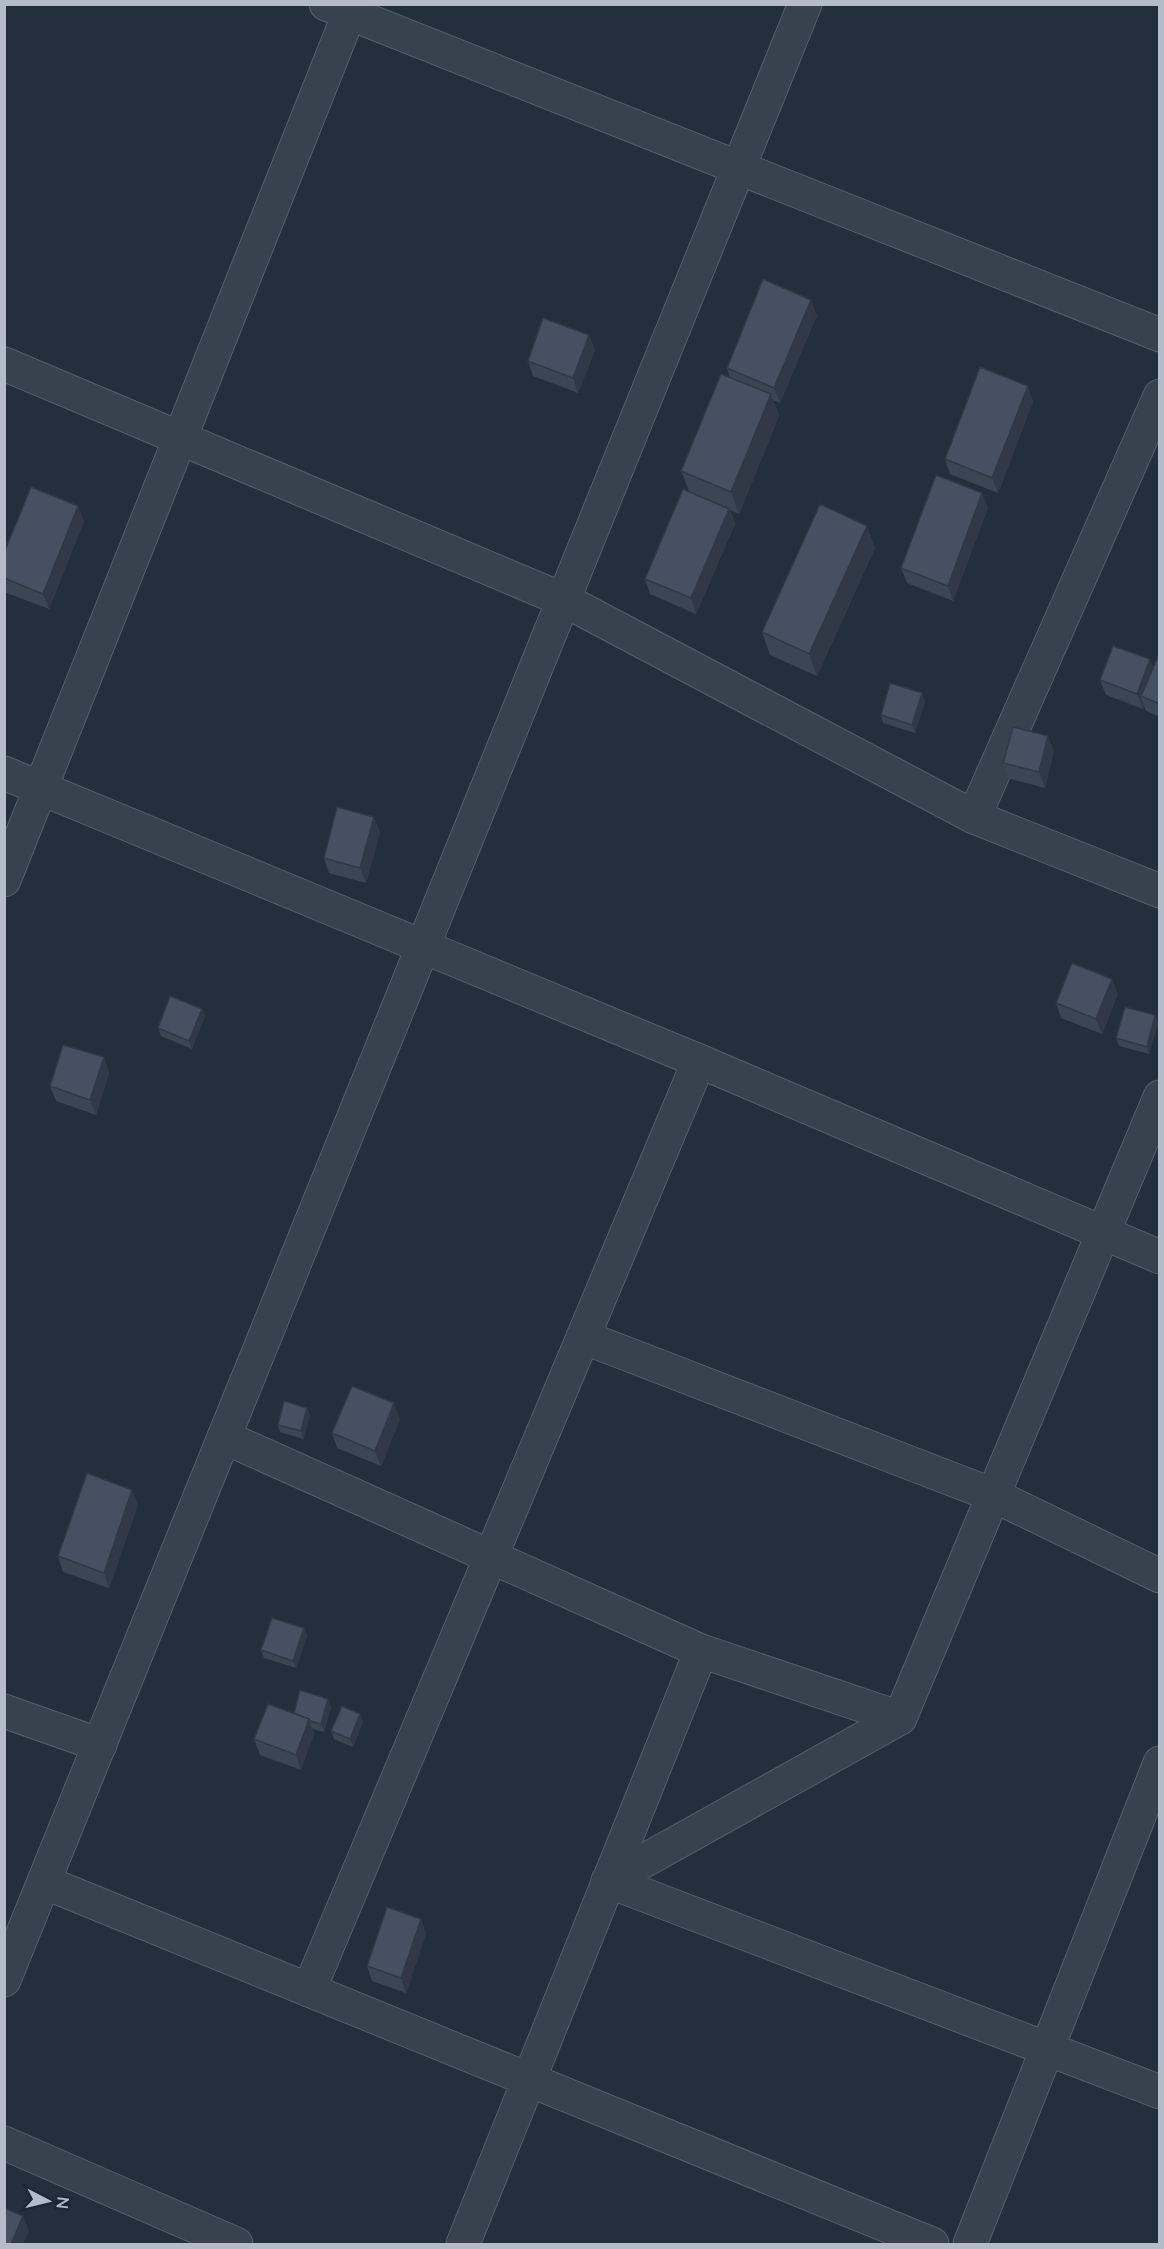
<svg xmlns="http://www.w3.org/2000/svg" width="1164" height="2249" font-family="Lato,sans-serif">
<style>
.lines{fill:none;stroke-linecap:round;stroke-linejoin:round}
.street-casing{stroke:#565f6c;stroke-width:35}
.street{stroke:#38414e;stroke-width:33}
.wall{fill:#3b4654}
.shaded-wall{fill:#303945}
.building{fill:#455162;stroke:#303945;stroke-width:1.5}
</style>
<rect width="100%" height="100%" fill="#242f3e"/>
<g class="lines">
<defs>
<g id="street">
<path d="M326,4L1160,335"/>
<path d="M4,364L564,600L974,817L1160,891"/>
<path d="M4,773L699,1061L1160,1257"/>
<path d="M974,817L1160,396"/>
<path d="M4,880L353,4"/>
<path d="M583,1337L993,1495L1160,1576"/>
<path d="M224,1437L701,1651L900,1718"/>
<path d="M4,1711L100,1745"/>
<path d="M608,1881L900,1718L1160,1097"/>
<path d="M608,1881L1160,2092"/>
<path d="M44,1882L932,2244"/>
<path d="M4,1980L805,4"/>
<path d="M309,1990L699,1061"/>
<path d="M4,2143L236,2244"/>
<path d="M463,2244L701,1651"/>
<path d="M970,2244L1160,1763"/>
</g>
</defs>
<use href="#street" class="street-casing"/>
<use href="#street" class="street"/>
</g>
<g class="wall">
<path d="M817,315L780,403L773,400L779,416L739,514L730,510L735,524L696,614L650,594L645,579L689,491L681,471L730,378L727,368Z"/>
<path d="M589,335L595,350L578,393L533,376L528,361Z"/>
<path d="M1028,386L1033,402L998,493L950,474L945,459Z"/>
<path d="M988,508L953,601L907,583L901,568Z"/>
<path d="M84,521L49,609L4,592V553Z"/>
<path d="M875,548L817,676L770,655L762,632Z"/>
<path d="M1160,652V717L1146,711L1144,706L1143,709L1106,695L1100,680L1153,667Z"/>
<path d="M925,701L915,733L883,723L881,715Z"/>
<path d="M1054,751L1045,788L1008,778L1003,763Z"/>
<path d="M380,832L366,883L329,873L324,858Z"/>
<path d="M1118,994L1102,1034L1061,1018L1056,1003Z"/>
<path d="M202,1009L205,1016L192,1049L161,1036L158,1028Z"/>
<path d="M1158,1023L1149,1054L1119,1046L1116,1038Z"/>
<path d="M104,1057L109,1073L96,1115L56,1101L50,1086Z"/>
<path d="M307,1408L310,1416L303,1439L280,1432L278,1425Z"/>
<path d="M400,1419L381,1466L337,1448L332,1433Z"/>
<path d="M138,1505L109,1588L63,1572L58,1556Z"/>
<path d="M304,1628L307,1636L296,1668L264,1658L261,1650Z"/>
<path d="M328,1699L331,1707L324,1732L312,1729L314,1734L301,1770L260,1755L254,1739L294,1713Z"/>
<path d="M363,1722L353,1747L334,1739L331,1731Z"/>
<path d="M421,1919L426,1934L406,1993L372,1981L367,1966Z"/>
</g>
<g class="shaded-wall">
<path d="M811,300L817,315L780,403L774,388Z"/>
<path d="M589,335L595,350L578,393L573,378Z"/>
<path d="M1028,386L1033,402L998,493L992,478Z"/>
<path d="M771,394L779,416L739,514L731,492Z"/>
<path d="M982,493L988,508L953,601L948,586Z"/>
<path d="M78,506L84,521L49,609L43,594Z"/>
<path d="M729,509L735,524L696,614L691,598Z"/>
<path d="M867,526L875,548L817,676L809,654Z"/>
<path d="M1150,659L1156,675L1141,696L1144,706L1143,709L1137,694Z"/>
<path d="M922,693L925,701L915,733L912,725Z"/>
<path d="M1048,736L1054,751L1045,788L1039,772Z"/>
<path d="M374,817L380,832L366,883L360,868Z"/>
<path d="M1112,979L1118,994L1102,1034L1096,1019Z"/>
<path d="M202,1009L205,1016L192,1049L189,1041Z"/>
<path d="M1155,1015L1158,1023L1149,1054L1147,1047Z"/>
<path d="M104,1057L109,1073L96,1115L90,1100Z"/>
<path d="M394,1403L400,1419L381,1466L375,1451Z"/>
<path d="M307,1408L310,1416L303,1439L301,1431Z"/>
<path d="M132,1490L138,1505L109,1588L104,1573Z"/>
<path d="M304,1628L307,1636L296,1668L293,1661Z"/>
<path d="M328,1699L331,1707L324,1732L321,1724Z"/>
<path d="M360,1714L363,1722L353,1747L350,1739Z"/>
<path d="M309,1719L314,1734L301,1770L296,1755Z"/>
<path d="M421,1919L426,1934L406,1993L401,1978Z"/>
<path d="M23,2216L29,2231L23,2244H11Z"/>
</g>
<g class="building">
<path d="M763,279L811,300L774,388L727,368Z"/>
<path d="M543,318L589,335L573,378L528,361Z"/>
<path d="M980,367L1028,386L992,478L945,459Z"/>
<path d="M721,374L771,394L731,492L681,471Z"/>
<path d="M936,475L982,493L948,586L901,568Z"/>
<path d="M31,487L78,506L43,594L4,578V553Z"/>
<path d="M683,489L729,509L691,598L645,579Z"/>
<path d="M820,504L867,526L809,654L762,632Z"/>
<path d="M1113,646L1150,659L1137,694L1100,680Z"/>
<path d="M1160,652V704L1141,696Z"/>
<path d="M890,683L922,693L912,725L881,715Z"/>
<path d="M1013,727L1048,736L1039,772L1003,763Z"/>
<path d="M337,807L374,817L360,868L324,858Z"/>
<path d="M1072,963L1112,979L1096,1019L1056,1003Z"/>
<path d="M170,996L202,1009L189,1041L158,1028Z"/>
<path d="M1125,1007L1155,1015L1147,1047L1116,1038Z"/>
<path d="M63,1045L104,1057L90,1100L50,1086Z"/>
<path d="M352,1386L394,1403L375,1451L332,1433Z"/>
<path d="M284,1401L307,1408L301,1431L278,1425Z"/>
<path d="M87,1473L132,1490L104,1573L58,1556Z"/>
<path d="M272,1618L304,1628L293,1661L261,1650Z"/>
<path d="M300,1690L328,1699L321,1724L310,1721L309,1719L294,1713Z"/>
<path d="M268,1704L309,1719L296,1755L254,1739Z"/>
<path d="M342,1706L360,1714L350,1739L331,1731Z"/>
<path d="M387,1907L421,1919L401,1978L367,1966Z"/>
<path d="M4,2208L23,2216L11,2244H4Z"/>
</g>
<rect width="1164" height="2249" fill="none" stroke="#b4bcc9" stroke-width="12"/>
<g transform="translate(48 2201) rotate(97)" stroke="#1d2633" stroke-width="4.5" paint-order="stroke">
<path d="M0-4.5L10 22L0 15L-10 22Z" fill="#b4bcc9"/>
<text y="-9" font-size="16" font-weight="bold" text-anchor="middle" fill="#b4bcc9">N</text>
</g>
</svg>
